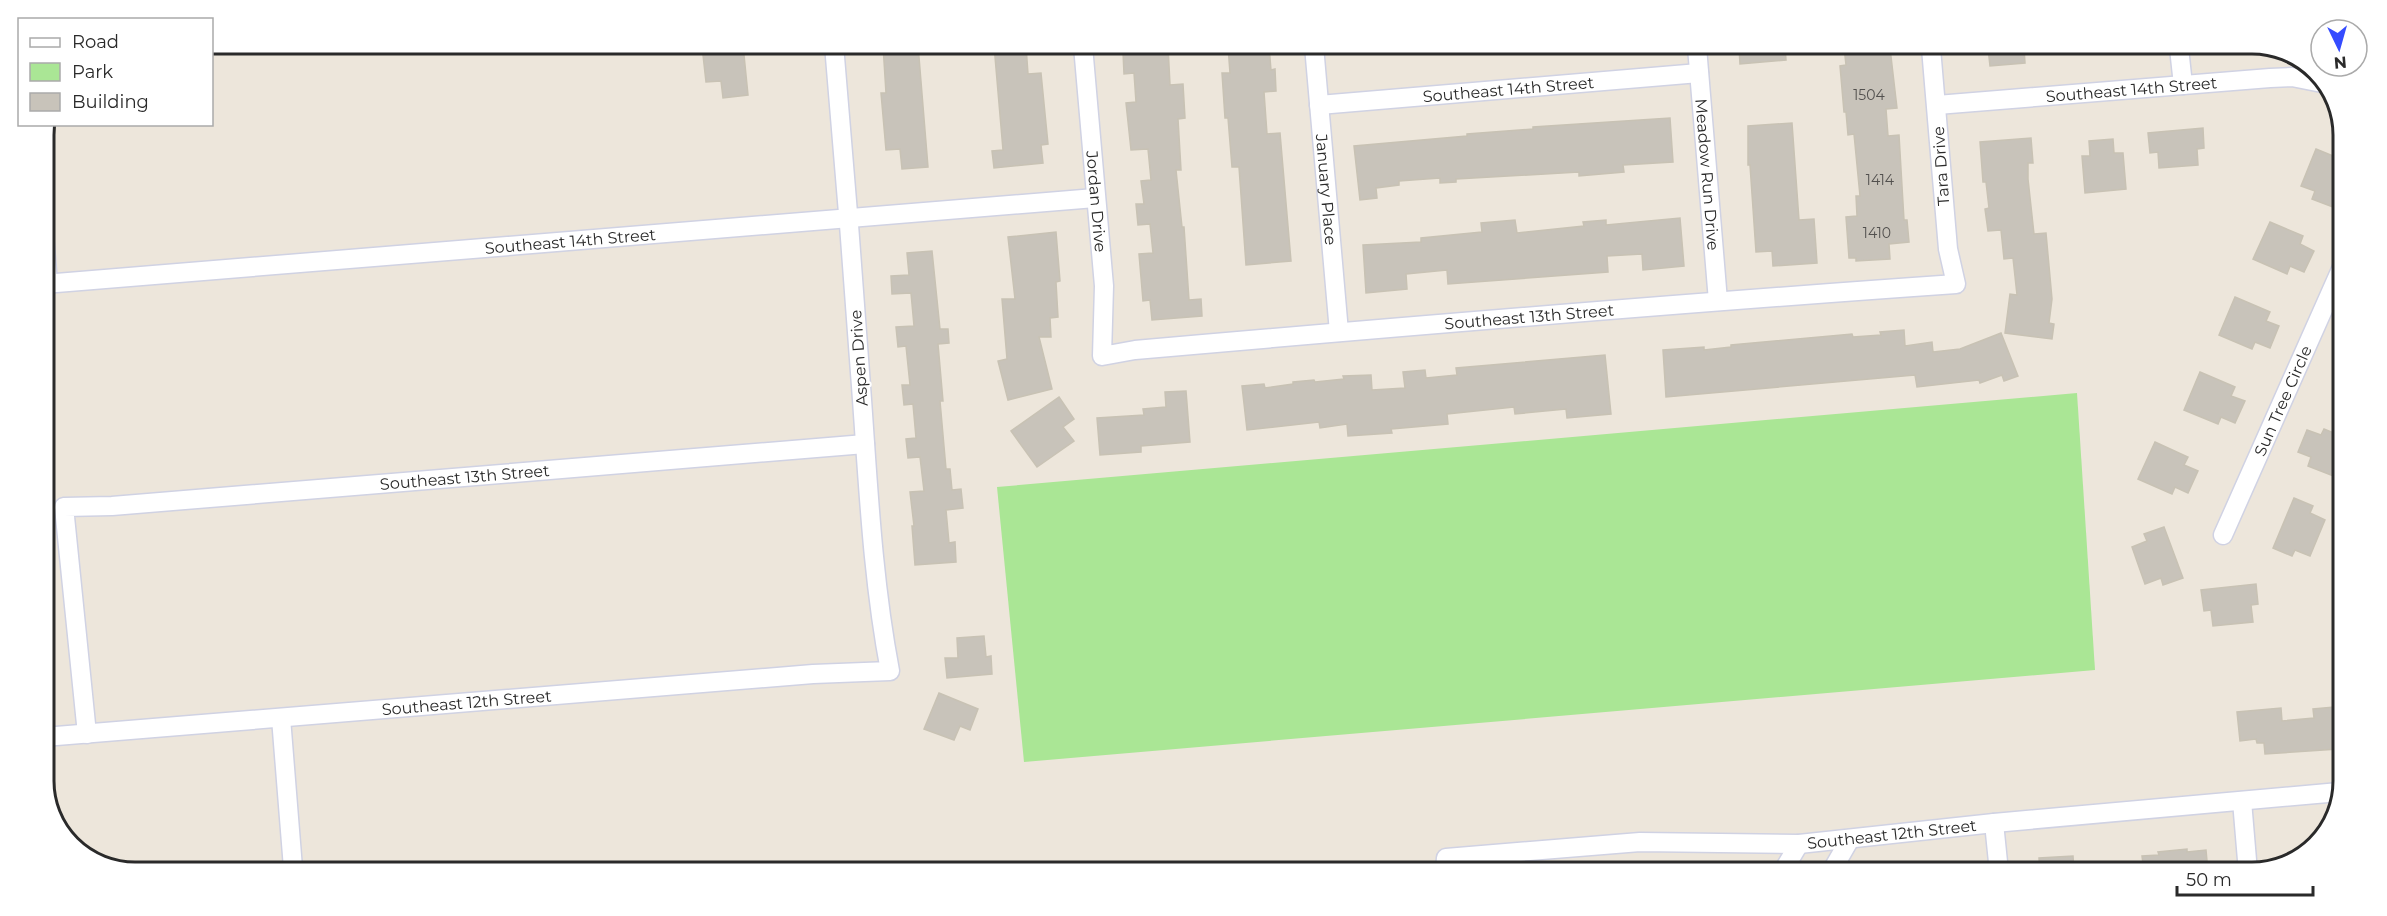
<svg xmlns="http://www.w3.org/2000/svg" width="2387" height="916" font-family="Montserrat,sans-serif">
<style>
.green{fill:#aae695}
.building{fill:#c8c3ba;stroke:#c8c2b4;stroke-width:1.5}
.lines{fill:none;stroke-linecap:round;stroke-linejoin:round}
.minor-casing{stroke:#d0d2e3;stroke-width:21}
.minor{stroke:#fff;stroke-width:18}
.labels{text-anchor:middle;dominant-baseline:central;stroke-width:4.5;stroke-linejoin:round;paint-order:stroke}
.number-label{font-size:14px;fill:#52504e}
.street-label{font-size:16px;fill:#2a2a2a;stroke:#fff}
.rim{fill:none;stroke:#2a2a2a;stroke-width:3}
</style>
<rect width="100%" height="100%" fill="#ede6db"/>
<path class="green" d="M2077,393L2095,670L1024,762L997,487Z"/>
<g class="building">
<path d="M723,45H743L748,95L723,98L721,81L706,82L703,55L723,52Z"/>
<path d="M883,45H918L928,167L902,169L900,149L886,150L881,93H886Z"/>
<path d="M994,45L1026,46L1028,74L1041,73L1048,144L1041,145L1043,163L994,168L992,151L1003,150Z"/>
<path d="M1125,46H1168L1170,85L1183,84L1185,118L1178,119L1181,170H1176L1182,227H1184L1189,300L1201,299L1202,316L1152,320L1150,300L1143,301L1139,254L1153,253L1150,224L1138,225L1136,204H1144L1141,181L1151,180L1148,149L1131,150L1126,103L1136,102L1134,73L1124,74L1123,52H1125Z"/>
<path d="M1228,46H1269L1271,70L1275,69L1276,91L1264,92L1267,134L1280,133L1291,261L1246,265L1239,167H1232L1228,118H1225L1222,73H1230Z"/>
<path d="M1739,47H1785L1786,60L1740,64Z"/>
<path d="M1844,47L1890,48L1897,108L1886,109L1888,136L1899,135L1904,220H1907L1909,242L1889,244L1890,259L1856,261V258H1849L1846,217L1857,216L1856,196H1860L1854,134L1848,135L1846,112H1844L1840,66L1846,65Z"/>
<path d="M1988,48H2024L2025,63L1990,66Z"/>
<path d="M1670,118L1673,162L1623,165L1624,172L1579,176V172L1456,179V182L1440,183V178L1399,181V185L1376,188L1377,198L1360,200L1354,146L1467,136V134L1533,129V127Z"/>
<path d="M1792,123L1799,220L1814,219L1817,263L1773,266L1772,251L1756,252L1750,165H1748V126Z"/>
<path d="M2203,128L2204,148L2197,149L2198,165L2159,168L2158,152L2150,153L2148,133Z"/>
<path d="M2031,138L2033,163H2028V179L2034,234L2046,233L2052,299L2049,323L2054,324L2052,339L2005,333L2010,294L2017,295L2013,258L2004,259L2001,230L1988,231L1985,209L1989,208L1986,182H1983L1980,142Z"/>
<path d="M2113,139L2114,153H2123L2126,189L2085,193L2082,156H2090L2089,141Z"/>
<path d="M2316,149L2343,160V182L2333,207L2312,199L2315,191L2301,186Z"/>
<path d="M1680,218L1684,266L1643,270L1642,254L1607,256L1608,272L1448,284L1447,270L1406,274L1407,289L1366,293L1363,245L1421,242V238L1482,232L1481,223L1515,220L1517,233L1584,226L1583,222L1606,220V225Z"/>
<path d="M2270,222L2303,236L2300,244L2314,251L2304,272L2290,266L2287,274L2253,259Z"/>
<path d="M1056,232L1060,281L1056,282L1058,317L1050,318L1051,337H1039L1052,389L1008,400L998,361L1007,359L1002,299H1015L1008,237Z"/>
<path d="M932,251L940,329H948L949,343L938,344L943,401H940L946,469H950L952,490L961,489L963,508L946,510L949,543L955,542L956,562L915,565L912,526H914L910,492L924,491L920,457L908,458L906,439L916,438L913,404L904,405L902,385H910L906,346L898,347L896,327L914,326L911,293L892,294L891,276L909,275L907,253Z"/>
<path d="M2235,297L2270,312L2266,321L2279,326L2270,348L2255,342L2252,349L2219,335Z"/>
<path d="M1904,330L1905,346L1932,342L1933,352L1960,349L2001,333L2018,376L2004,381L2002,375L1980,383L1979,380L1917,387L1915,375L1666,397L1663,350L1704,347V350L1731,347V345L1852,334L1853,337L1881,335L1880,332Z"/>
<path d="M1605,355L1611,414L1567,418L1566,409L1515,414L1514,407L1447,414L1448,424L1391,429L1392,433L1348,436L1347,424L1320,428L1319,422L1247,430L1242,386L1264,384L1265,388L1293,384V382L1314,380L1315,382L1344,379L1343,376L1371,375L1372,390L1405,388L1403,372L1425,370L1426,378L1457,375L1456,368Z"/>
<path d="M2200,372L2235,387L2231,396L2245,401L2235,423L2221,417L2218,424L2184,410Z"/>
<path d="M1186,391L1190,442L1141,446V452L1100,455L1097,418L1144,415L1143,409L1166,407L1165,392Z"/>
<path d="M1059,397L1074,419L1063,427L1074,441L1037,467L1011,431Z"/>
<path d="M2324,429L2341,436V479L2308,466L2311,457L2298,452L2307,430L2321,435Z"/>
<path d="M2155,442L2188,457L2184,465L2198,471L2188,493L2175,487L2172,494L2138,479Z"/>
<path d="M2294,498L2313,506L2310,513L2325,520L2310,556L2295,550L2292,556L2273,548Z"/>
<path d="M2164,527L2183,578L2163,585L2161,578L2145,584L2132,547L2147,541L2144,534Z"/>
<path d="M2256,584L2258,604L2251,605L2253,622L2213,626L2211,610L2204,611L2201,590Z"/>
<path d="M984,636L986,657L991,656L992,674L947,678L945,658H958L957,638Z"/>
<path d="M939,693L978,709L970,730L960,726L954,740L924,729Z"/>
<path d="M2334,707L2338,749L2265,754L2264,743H2257L2256,739L2240,741L2237,712L2281,708L2282,721L2314,718L2313,709Z"/>
<path d="M2187,849V852L2206,850L2208,872H2144L2142,856L2159,855L2158,852Z"/>
<path d="M2073,856L2074,872H2040L2039,858Z"/>
</g>
<g class="lines">
<defs>
<g id="minor">
<path id="s1" d="M1083,46L1104,286L1102,356L1135,350C1409,326 1682,303 1956,284L1948,249L1931,48"/>
<path id="s2" d="M1314,46L1339,332"/>
<path id="s3" d="M1697,47L1718,301"/>
<path d="M2179,48L2183,85"/>
<path id="s4" d="M1319,105L1699,73"/>
<path id="s5" d="M1937,105L2270,78L2292,77L2327,84"/>
<path d="M44,235L48,284"/>
<path id="s6" d="M44,284L1095,198"/>
<path id="s7" d="M2223,535L2342,267"/>
<path d="M281,718L293,868"/>
<path id="s8" d="M87,734L64,507L112,506L865,444"/>
<path id="s9" d="M44,737L813,674L890,671C872,577 868,480 861,386C853,272 844,159 834,45"/>
<path d="M2242,801L2248,872"/>
<path d="M1994,823L1999,872"/>
<path id="s10" d="M1445,871L1446,858L1640,842L1799,844L1994,823L2339,792"/>
<path d="M1783,871L1799,844"/>
<path d="M1831,872L1850,839"/>
</g>
</defs>
<use href="#minor" class="minor-casing"/>
<use href="#minor" class="minor"/>
</g>
<g class="labels">
<g class="number-label">
<text x="1869" y="95">1504</text>
<text x="1880" y="180">1414</text>
<text x="1877" y="233">1410</text>
</g>
<g class="street-label">
<text stroke="none"><textPath href="#s4" startOffset="190">Southeast 14th Street</textPath></text>
<text stroke="none"><textPath href="#s5" startOffset="195">Southeast 14th Street</textPath></text>
<text transform="translate(1941 166) rotate(-94)">Tara Drive</text>
<text stroke="none"><textPath href="#s3" startOffset="128">Meadow Run Drive</textPath></text>
<text stroke="none"><textPath href="#s2" startOffset="144">January Place</textPath></text>
<text stroke="none"><textPath href="#s1" startOffset="156">Jordan Drive</textPath></text>
<text stroke="none"><textPath href="#s6" startOffset="528">Southeast 14th Street</textPath></text>
<text stroke="none"><textPath href="#s1" startOffset="740">Southeast 13th Street</textPath></text>
<text transform="translate(859 358) rotate(-94)">Aspen Drive</text>
<text stroke="none"><textPath href="#s7" startOffset="147">Sun Tree Circle</textPath></text>
<text stroke="none"><textPath href="#s8" startOffset="630">Southeast 13th Street</textPath></text>
<text stroke="none"><textPath href="#s9" startOffset="424">Southeast 12th Street</textPath></text>
<text stroke="none"><textPath href="#s10" startOffset="460">Southeast 12th Street</textPath></text>
</g>
</g>
<path d="M0 0H2387V916H0ZM135 54H2252A81 81 0 0 1 2333 135V781A81 81 0 0 1 2252 862H135A81 81 0 0 1 54 781V135A81 81 0 0 1 135 54Z" fill="#fff" fill-rule="evenodd"/>
<path class="rim" d="M135 54H2252A81 81 0 0 1 2333 135V781A81 81 0 0 1 2252 862H135A81 81 0 0 1 54 781V135A81 81 0 0 1 135 54Z"/>
<rect x="18" y="18" width="195" height="108" fill="#ffffff" stroke="#aaaaaa" stroke-width="1.5"/>
<rect x="30" y="38" width="30" height="9" fill="#ffffff" stroke="#aaaaaa" stroke-width="1.5"/>
<text x="72" y="48" font-size="18" fill="#2a2a2a">Road</text>
<rect x="30" y="63" width="30" height="18" fill="#aae695" stroke="#aaaaaa" stroke-width="1.5"/>
<text x="72" y="78" font-size="18" fill="#2a2a2a">Park</text>
<rect x="30" y="93" width="30" height="18" fill="#c8c3ba" stroke="#aaaaaa" stroke-width="1.5"/>
<text x="72" y="108" font-size="18" fill="#2a2a2a">Building</text>
<g transform="translate(2339 48) rotate(175)"><circle r="28" fill="#ffffff" stroke="#aaaaaa" stroke-width="1.5"/>
<path d="M0-4.5L10 22L0 15L-10 22Z" fill="#354cff"/>
<text y="-9" font-size="16" font-weight="bold" text-anchor="middle" fill="#2a2a2a">N</text>
</g>
<path d="M2177 886v9h136v-9" fill="none" stroke="#2a2a2a" stroke-width="3"/>
<text x="2186" y="886" font-size="18" fill="#2a2a2a" stroke="#ffffff" stroke-width="4.5" paint-order="stroke">50 m</text>
</svg>
